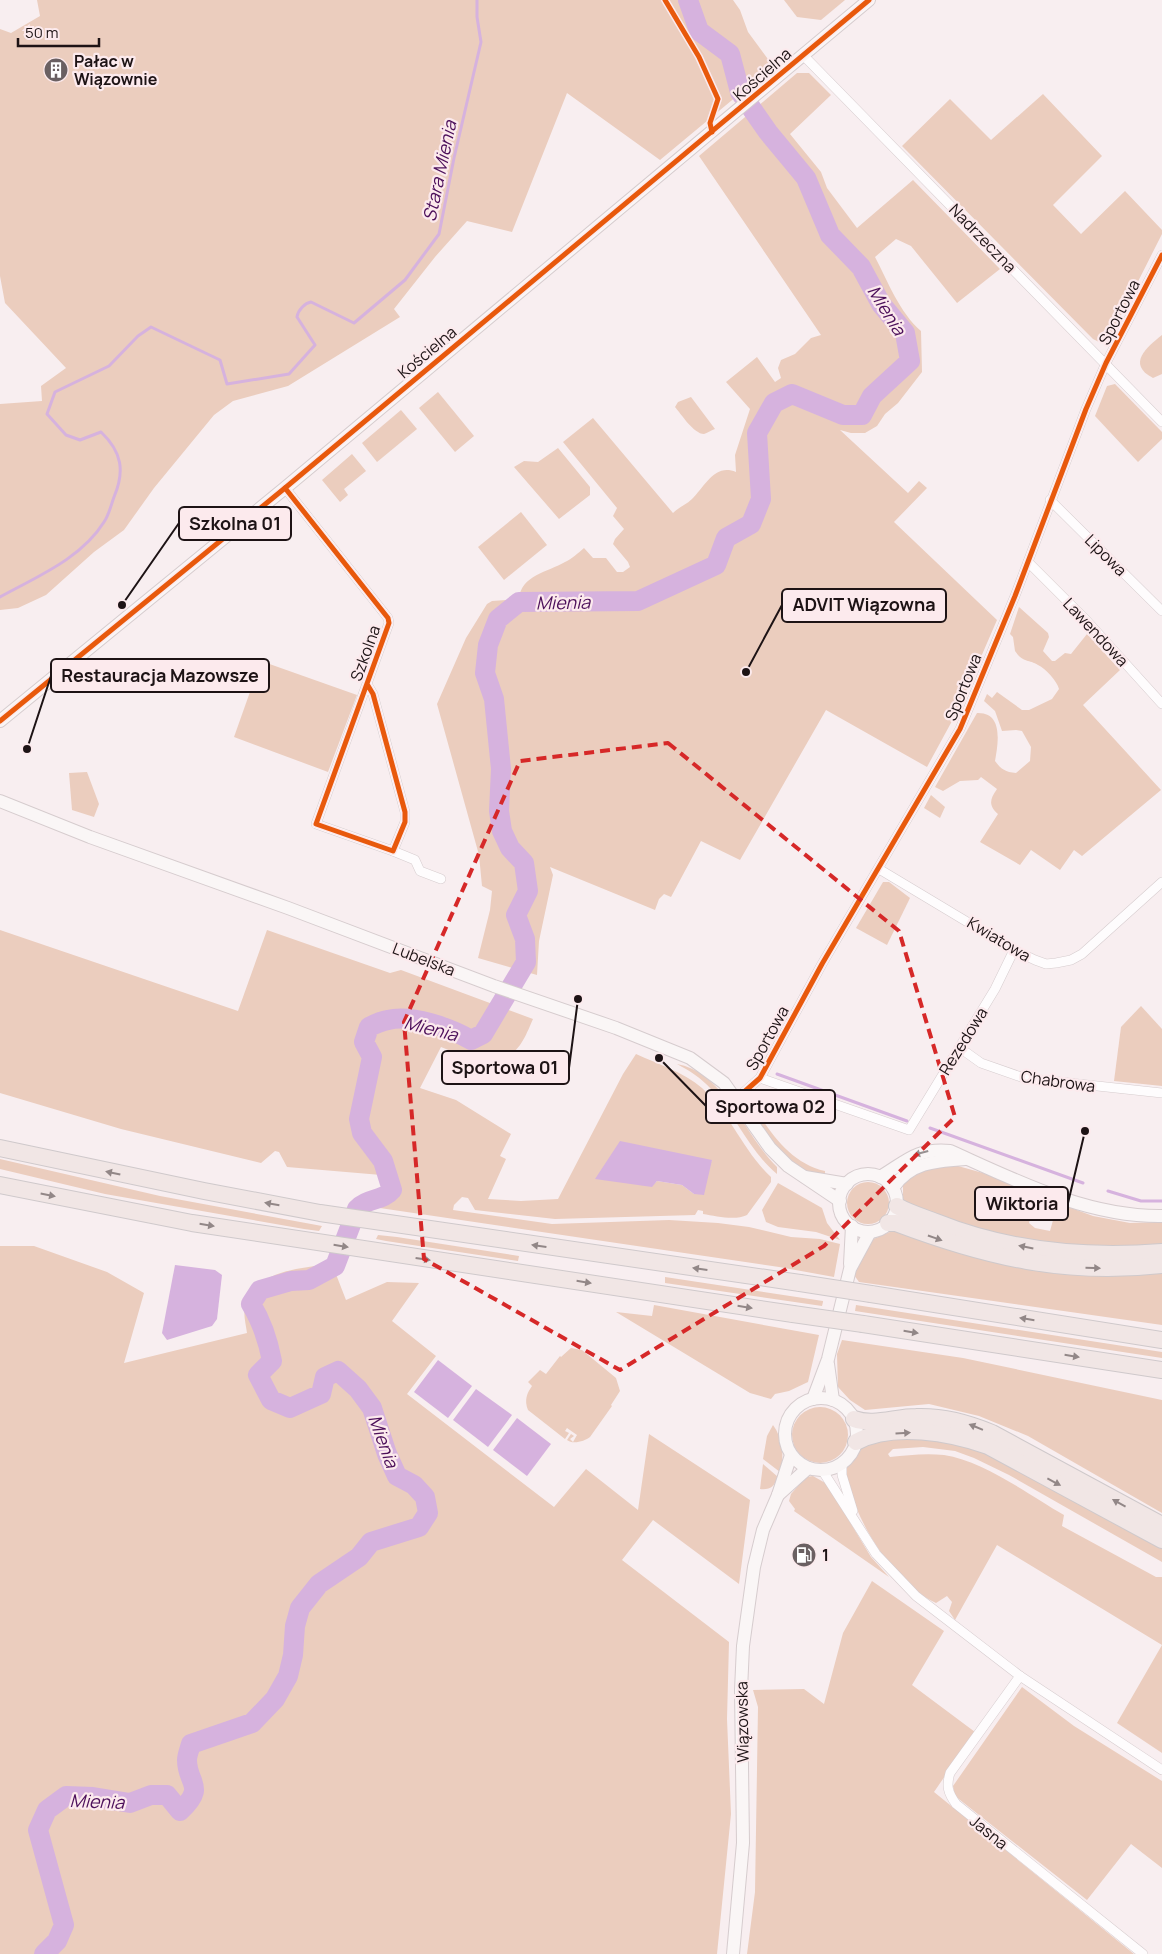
<svg xmlns="http://www.w3.org/2000/svg" width="1162" height="1954" font-family="Manrope,sans-serif">
<style>
.green{fill:#ebcdbe;fill-rule:evenodd}
.water{fill:#d6b2de}
.lines{fill:none;stroke-linecap:round;stroke-linejoin:round}
.stream{stroke:#d6b2de;stroke-width:3}
.river{stroke:#d6b2de;stroke-width:20}
.street-casing{stroke:#d6ccce;stroke-width:10}
.secondary-casing{stroke:#d6ccce;stroke-width:14}
.highway-casing{stroke:#cfc9cb;stroke-width:18}
.street{stroke:#fefcfd;stroke-width:9}
.secondary{stroke:#faf6f6;stroke-width:12}
.highway{stroke:#f1e6e5;stroke-width:16}
.highway-bridge-casing{stroke:#cfc9cb;stroke-width:18;stroke-linecap:butt}
.highway-bridge{stroke:#f1e6e5;stroke-width:16}
.cycleway-casing{stroke:#fceaed;stroke-width:8}
.cycleway{stroke:#e8590c;stroke-width:5}
.oneway{fill:#979091}
.oneway2{fill:#928787}
.marked{fill:none;stroke:#d62828;stroke-width:4;stroke-dasharray:10 6;stroke-linejoin:round}
.labels{text-anchor:middle;dominant-baseline:central;stroke-width:4.5;stroke-linejoin:round;paint-order:stroke}
.poi-label{font-size:16px;font-weight:bold;fill:#1d1315;stroke:#fceaed;text-anchor:start}
.street-label{font-size:16px;fill:#1d1315;stroke:#fceaed}
.water-label{font-size:18px;font-style:italic;fill:#4c0f5a;stroke:#fceaed}
.leader{fill:none;stroke:#1d1315;stroke-width:2}
.callout-dot{fill:#1d1315;stroke:#fceaed;stroke-width:2}
.callout{fill:#fceaed;stroke:#1d1315;stroke-width:2}
.callout-label{font-size:18px;text-anchor:middle;font-weight:bold;fill:#1d1315}
</style>
<rect width="100%" height="100%" fill="#f8eef0"/>
<g class="green">
<path d="M37,0H733L740,10L748,32L773,66L660,160L567,93L512,232L467,221L435,257L394,309L400,317L288,386L233,401L214,415L154,488L124,530L94,552L46,595L18,608L0,610V404L42,401L41,386L66,368L5,303L0,276V29L11,33L40,16Z"/>
<path d="M784,0H845L821,20L797,17Z"/>
<path d="M797,73H809L831,95L790,134L821,172L827,188L857,228L913,180L1000,269L957,303L911,246L896,239L875,257C888,282 900,313 921,331L922,372L898,403L885,414L877,426L865,433H851L840,430L908,493L919,481L927,488L894,522L997,620L958,710L927,767L826,710L740,860L701,841L671,897L664,894L659,899L655,910L550,867L553,875L539,941L537,975L478,958L490,910L492,891L482,886L479,855L437,704L466,638L487,604L492,601L519,599C521,575 548,572 565,562C572,559 578,553 584,548L593,558H606L617,572H623L630,567L628,562L613,544L615,539L624,529L613,516L617,508L563,442L593,418L673,513C679,507 686,505 692,499C705,486 715,463 736,472L735,455L750,409L726,382L757,357L775,382L781,378L778,368L781,360L795,354L811,338L821,335L699,156Z"/>
<path d="M1043,94L1102,156L1053,205L1081,234L1125,191L1162,230V234L1108,341L1099,342L1093,339L902,146L950,99L991,140Z"/>
<path d="M1162,335V374L1153,378C1126,364 1147,347 1162,335Z"/>
<path d="M1115,384L1162,432V439L1138,462L1095,416L1107,386Z"/>
<path d="M438,392L474,436L455,452L419,408Z"/>
<path d="M691,397L715,429C712,430 707,433 704,434C694,434 681,414 675,407L678,402Z"/>
<path d="M401,410L417,429L377,462L362,443Z"/>
<path d="M558,448L590,487V495L559,519L514,467L524,461L538,462Z"/>
<path d="M352,454L366,471L344,489L348,495L340,502L322,480Z"/>
<path d="M521,512L547,545L504,580L478,547Z"/>
<path d="M1019,607L1048,633L1049,637L1043,651L1052,661H1055L1065,653L1071,654L1087,634L1120,670L1083,705L1161,790L1082,856L1074,850L1060,870L1031,850L1020,865L980,842L998,814C988,805 990,799 997,789L981,777L978,780L960,781L943,791L935,787L977,713C1004,712 998,744 995,761C1001,769 1005,772 1016,773L1030,761L1031,747L1022,731L1016,730L1002,731L995,711L984,701L987,694L992,698L997,692L1022,710H1029L1052,699L1059,689C1057,681 1046,669 1038,665C1029,659 1023,663 1015,651L1013,637L1010,634Z"/>
<path d="M261,661L357,695L328,772L234,737Z"/>
<path d="M87,772L99,804L94,817L72,810L69,773Z"/>
<path d="M931,795L945,807L940,818L924,808Z"/>
<path d="M883,882H889L910,898L887,945L856,928Z"/>
<path d="M0,930L238,1011L267,930L390,973L401,970L533,1019C521,1047 518,1054 488,1066L441,1047L420,1088L456,1100L511,1134L500,1156L506,1159L488,1199L521,1201L558,1199L623,1074L636,1054C658,1064 683,1072 702,1088C730,1113 743,1151 771,1177V1182L747,1215C735,1221 716,1216 703,1214V1211L698,1210L695,1215L555,1219L475,1210L468,1198L462,1197L454,1205L453,1210L552,1224L669,1220L718,1223L749,1227L791,1237L820,1239L840,1244L834,1277L779,1267L373,1207L397,1196L401,1192L393,1176L287,1167L279,1152L275,1151L261,1163L121,1129L0,1093ZM712,1160L694,1194L682,1185L657,1181L652,1186L596,1178Z"/>
<path d="M1141,1006L1162,1029V1086L1114,1081L1121,1027Z"/>
<path d="M677,1064C724,1072 745,1136 777,1167V1174C749,1151 736,1115 711,1089C701,1078 690,1071 677,1064Z"/>
<path d="M750,1099C767,1129 789,1163 825,1171V1176C791,1174 771,1138 753,1114L750,1107Z"/>
<path d="M0,1159L160,1196L322,1226L319,1231L304,1229L105,1194L0,1169Z"/>
<path d="M958,1166L990,1175L1035,1195L1029,1223L1035,1228L1050,1231L1055,1213L1040,1206L1044,1198L1093,1216L1130,1223L1162,1222V1245L1096,1248L1008,1239L915,1209L903,1199V1182L921,1168Z"/>
<circle cx="868" cy="1203" r="21"/>
<path d="M778,1183L822,1208L827,1223L840,1240L816,1232L778,1227L766,1222L762,1210Z"/>
<path d="M892,1231L904,1233C948,1250 993,1264 1040,1271C1080,1277 1122,1274 1162,1272V1325L859,1282L854,1275L869,1241Z"/>
<path d="M378,1235L397,1237L519,1256L518,1261L386,1241L376,1239Z"/>
<path d="M0,1246H34L107,1272L144,1293L124,1363L247,1333C246,1325 243,1314 245,1306C255,1270 301,1268 332,1264L346,1300L387,1282L419,1283L392,1321L436,1356L407,1394L554,1507L586,1469L638,1510L649,1434L750,1500L739,1584L653,1520L622,1560L729,1642L727,1719L731,1814L717,1954H0Z"/>
<path d="M665,1277L823,1301V1302L822,1306L665,1283Z"/>
<path d="M654,1305L819,1335L808,1382L789,1391L775,1394L771,1399L750,1393L616,1312L652,1316Z"/>
<path d="M856,1305L1162,1352V1358L855,1311Z"/>
<path d="M842,1340L963,1358L1162,1400V1513L1028,1436L979,1416L929,1404L865,1410L850,1400L838,1387L837,1354Z"/>
<path d="M571,1348L582,1350L616,1378L620,1391L611,1405L612,1406L590,1437C585,1441 573,1445 567,1440L571,1434L574,1436L570,1439L573,1442L577,1435L567,1428L565,1431L569,1433L565,1439L528,1410C524,1400 527,1393 532,1386L528,1382L540,1370L546,1374L560,1356L561,1357Z"/>
<circle cx="820" cy="1435" r="28"/>
<path d="M773,1425C782,1437 785,1457 780,1472L763,1459L767,1436Z"/>
<path d="M926,1439L976,1449L1162,1547V1562L1009,1475L974,1458L955,1451L923,1447L893,1449L888,1454L890,1457C908,1455 926,1453 944,1455C984,1461 1029,1495 1064,1515L1062,1526L1156,1577H1162V1753L1117,1723L1162,1645L997,1545L955,1620L949,1611L952,1602L947,1596L936,1603C897,1585 862,1531 850,1490C849,1485 846,1477 846,1472C847,1464 856,1451 862,1446C874,1438 912,1439 926,1439Z"/>
<path d="M763,1464L778,1477C774,1487 770,1490 760,1489Z"/>
<path d="M813,1476L827,1484L871,1557L889,1577L794,1511L795,1509L789,1501L791,1494L806,1477Z"/>
<path d="M872,1581L944,1631L912,1685L975,1732L934,1792L1134,1954H747L755,1892L758,1707L753,1690L804,1689L824,1704L843,1633Z"/>
<path d="M1022,1687L1074,1726L1162,1781V1868L1131,1844L1087,1900L955,1796L953,1786Z"/>
</g>
<g class="water">
<path d="M620,1141L712,1160L704,1195L694,1194L682,1185L657,1181L652,1187L595,1179Z"/>
<path d="M175,1265L215,1270L222,1275L217,1319L212,1326L167,1340L162,1333Z"/>
<path d="M438,1360L472,1386L448,1418L414,1392Z"/>
<path d="M476,1389L512,1415L488,1447L453,1420Z"/>
<path d="M517,1418L551,1444L527,1476L493,1450Z"/>
</g>
<g class="lines">
<g class="stream">
<path d="M0,597C36,577 81,559 104,522C109,515 111,505 114,497C125,471 122,452 101,432L80,440L66,435L47,414L55,392L109,366L138,336L151,327L220,360L227,384L289,374L315,345L297,317C298,310 305,303 311,302L354,323L405,280L439,234L454,158L481,42L477,17V0"/>
<path d="M777,1074L907,1121"/>
<path d="M930,1128L1083,1183"/>
<path d="M1108,1191L1141,1201H1162"/>
</g>
<path class="river" d="M44,1954L57,1941L64,1925L38,1830L47,1810L66,1796L93,1797L130,1803L151,1795H167L180,1811C207,1786 187,1784 187,1760C187,1755 190,1748 191,1744L252,1723L275,1699L288,1676L293,1655L295,1626L300,1608L319,1584L359,1557L371,1542L419,1527L428,1513L425,1497L414,1485L397,1476L387,1454L372,1408L358,1389L338,1371L325,1377L321,1394L290,1408L271,1400L258,1375L272,1361C268,1340 262,1322 251,1304L260,1290L291,1281L309,1280L335,1266L357,1209C367,1198 383,1201 392,1190L383,1161L362,1133L359,1119L372,1057L364,1042L369,1027C375,1024 381,1021 388,1020C411,1014 451,1028 471,1040L483,1034L526,962L525,939L516,915L528,891L524,863L510,848L502,831L499,811L501,769L494,699L485,673L488,645L498,619L519,602L638,601L716,565L726,538L751,524L761,499L757,433L774,403L792,394L843,415H862L872,396L910,361L905,333L881,304L861,267L830,235L806,178L768,132L740,92L730,54L699,31L688,0"/>
<defs>
<g id="street">
<path d="M803,55L1162,422"/>
<path d="M285,488L388,618L389,623L316,824L393,851L405,822V812L373,694L367,684"/>
<path d="M1050,500L1162,611"/>
<path d="M1028,562L1087,621L1162,704"/>
<path d="M393,851L415,860L420,871L441,879"/>
<path d="M879,869L1014,950L1035,960L1046,964L1056,963L1071,960L1082,954L1162,882"/>
<path d="M960,1048L981,1063L1024,1078L1162,1093"/>
<path d="M760,1078L909,1130L995,989L1014,950"/>
<path d="M735,1100L760,1078L822,964L960,729L1015,596L1086,409L1106,363L1162,255"/>
<path d="M842,1464V1475L853,1511"/>
<path d="M822,1470L876,1554L916,1596L1020,1676L1162,1770"/>
<path d="M1020,1676L950,1773C946,1786 948,1793 956,1804L1143,1954"/>
</g>
<g id="secondary">
<path d="M0,721L285,488L869,0"/>
<path d="M0,801L90,837L288,908L494,986L616,1028L690,1058L724,1083L770,1148L788,1166L840,1201"/>
<circle cx="868" cy="1203" r="29"/>
<path d="M805,1177L847,1184"/>
<path d="M880,1177C907,1161 916,1148 950,1151C1017,1181 1087,1217 1162,1216"/>
<path d="M893,1188C910,1162 936,1161 965,1159"/>
<path d="M850,1264L852,1226"/>
<path d="M828,1364L833,1400"/>
<circle cx="821" cy="1434" r="36"/>
<path d="M813,1399L828,1359L850,1269L870,1232"/>
<path d="M778,1495L808,1468"/>
<path d="M733,1954L743,1843L741,1690L743,1646L754,1567L763,1530L778,1495L791,1455"/>
</g>
<g id="highway">
<path d="M0,1148L204,1191L320,1213L800,1283"/>
<path d="M0,1185L192,1223L793,1314"/>
<path d="M897,1206C909,1213 923,1217 936,1222C1008,1251 1085,1258 1162,1252"/>
<path d="M888,1223H896C986,1257 1065,1276 1162,1265"/>
<path d="M871,1294L1162,1340"/>
<path d="M863,1324L1162,1370"/>
<path d="M854,1419C873,1426 895,1417 916,1417C943,1416 967,1423 992,1433L1162,1525"/>
<path d="M856,1442C893,1422 951,1433 988,1446L1162,1540"/>
</g>
</defs>
<use href="#street" class="street-casing"/>
<use href="#secondary" class="secondary-casing"/>
<use href="#highway" class="highway-casing"/>
<use href="#street" class="street"/>
<use href="#secondary" class="secondary"/>
<use href="#highway" class="highway"/>
<defs>
<g id="highway-bridge">
<path d="M800,1283L871,1294"/>
<path d="M793,1314L863,1324"/>
</g>
</defs>
<use href="#highway-bridge" class="highway-bridge-casing"/>
<use href="#highway-bridge" class="highway-bridge"/>
<defs>
<g id="cycleway">
<path d="M665,0L699,57L718,99L710,123L712,132"/>
<path d="M285,488L388,618L389,623L316,824L393,851L405,822V812L373,694L367,684"/>
<path d="M0,721L285,488L869,0"/>
<path d="M735,1100L760,1078L822,964L960,729L1015,596L1086,409L1106,363L1162,255"/>
</g>
</defs>
<use href="#cycleway" class="cycleway-casing"/>
<use href="#cycleway" class="cycleway"/>
</g>
<defs><path id="oneway-solid" d="M-6-.8H1V-3.2L6.5 0L1 3.2V.8H-6Z" transform="scale(1.25)"/></defs>
<use class="oneway" href="#oneway-solid" transform="translate(921 1153) rotate(165)"/>
<g class="oneway2">
<use href="#oneway-solid" transform="translate(113 1173) rotate(-168)"/>
<use href="#oneway-solid" transform="translate(48 1195) rotate(11)"/>
<use href="#oneway-solid" transform="translate(272 1204) rotate(-170)"/>
<use href="#oneway-solid" transform="translate(207 1225) rotate(9)"/>
<use href="#oneway-solid" transform="translate(935 1238) rotate(19)"/>
<use href="#oneway-solid" transform="translate(341 1246) rotate(9)"/>
<use href="#oneway-solid" transform="translate(539 1246) rotate(-172)"/>
<use href="#oneway-solid" transform="translate(1026 1247) rotate(-169)"/>
<use href="#oneway-solid" transform="translate(423 1259) rotate(8)"/>
<use href="#oneway-solid" transform="translate(1093 1268) rotate(1)"/>
<use href="#oneway-solid" transform="translate(700 1269) rotate(-172)"/>
<use href="#oneway-solid" transform="translate(584 1282) rotate(9)"/>
<use href="#oneway-solid" transform="translate(745 1307) rotate(9)"/>
<use href="#oneway-solid" transform="translate(1027 1319) rotate(-171)"/>
<use href="#oneway-solid" transform="translate(911 1332) rotate(9)"/>
<use href="#oneway-solid" transform="translate(1072 1356) rotate(9)"/>
<use href="#oneway-solid" transform="translate(976 1427) rotate(-158)"/>
<use href="#oneway-solid" transform="translate(903 1433) rotate(-4)"/>
<use href="#oneway-solid" transform="translate(1054 1482) rotate(28)"/>
<use href="#oneway-solid" transform="translate(1119 1503) rotate(-151)"/>
</g>
<path class="marked" d="M668,743L899,931L955,1117L824,1246L620,1370L424,1259L404,1022L520,761Z"/>
<defs>
<symbol id="building-disc" viewBox="-11 -11 22 22"><circle r="9.5" fill="#6a6062" stroke="#fceaed"/><path d="M-4-6H4V6H1V3H-1V6H-4ZM-2.5-4.3h1.7v1.8h-1.7ZM.8-4.3h1.7v1.8H.8ZM-2.5-1h1.7V.8h-1.7ZM.8-1h1.7V.8H.8Z" fill="#fff"/></symbol>
<symbol id="fuel-disc" viewBox="-11 -11 22 22"><circle r="9.5" fill="#6a6062" stroke="#fceaed"/><path d="M-5.5-6h7V0h2V4h1.3V-2.5L3-4.5l.8-.8L6-3V5H2.5V1h-1V6h-7ZM-4.2-4.7v3.2H.2V-4.7Z" fill="#fff"/></symbol>
</defs>
<g fill-rule="evenodd">
<use href="#building-disc" x="42" y="56" width="28" height="28"/>
<use href="#fuel-disc" x="790" y="1541" width="28" height="28"/>
</g>
<g class="labels">
<g class="poi-label">
<text x="74" y="61">Pałac w<tspan x="74" dy="18">Wiązownie</tspan></text>
<text x="822" y="1555">1</text>
</g>
<g class="street-label">
<text transform="translate(762 74) rotate(-41)">Kościelna</text>
<text transform="translate(983 238) rotate(46)">Nadrzeczna</text>
<text transform="translate(1119 312) rotate(-63)">Sportowa</text>
<text transform="translate(427 352) rotate(-40)">Kościelna</text>
<text transform="translate(1106 555) rotate(45)">Lipowa</text>
<text transform="translate(1096 632) rotate(47)">Lawendowa</text>
<text transform="translate(365 653) rotate(-70)">Szkolna</text>
<text transform="translate(963 687) rotate(-68)">Sportowa</text>
<text transform="translate(999 939) rotate(31)">Kwiatowa</text>
<text transform="translate(424 959) rotate(21)">Lubelska</text>
<text transform="translate(767 1038) rotate(-61)">Sportowa</text>
<text transform="translate(963 1041) rotate(-58)">Rezedowa</text>
<text transform="translate(1058 1081) rotate(8)">Chabrowa</text>
<text transform="translate(742 1722) rotate(-91)">Wiązowska</text>
<text transform="translate(989 1832) rotate(39)">Jasna</text>
</g>
<g class="water-label">
<text transform="translate(439 171) rotate(-78)">Stara Mienia</text>
<text transform="translate(887 310) rotate(58)">Mienia</text>
<text transform="translate(563 602) rotate(-1)">Mienia</text>
<text transform="translate(431 1028) rotate(14)">Mienia</text>
<text transform="translate(384 1441) rotate(70)">Mienia</text>
<text transform="translate(97 1801) rotate(2)">Mienia</text>
</g>
</g>
<path class="leader" d="M122 605L179 523M746 672L782 605M27 749L51 676M578 999L569 1068M659 1058L706 1106M1085 1131L1068 1203"/>
<g class="callout-dot">
<circle cx="122" cy="605" r="5"/>
<circle cx="746" cy="672" r="5"/>
<circle cx="27" cy="749" r="5"/>
<circle cx="578" cy="999" r="5"/>
<circle cx="659" cy="1058" r="5"/>
<circle cx="1085" cy="1131" r="5"/>
</g>
<g class="callout">
<rect x="179" y="507" width="112" height="33" rx="5"/>
<rect x="782" y="589" width="164" height="33" rx="5"/>
<rect x="51" y="659" width="218" height="33" rx="5"/>
<rect x="442" y="1051" width="127" height="33" rx="5"/>
<rect x="706" y="1090" width="129" height="33" rx="5"/>
<rect x="975" y="1187" width="93" height="33" rx="5"/>
</g>
<g class="callout-label">
<text x="235" y="530">Szkolna 01</text>
<text x="864" y="611">ADVIT Wiązowna</text>
<text x="160" y="682">Restauracja Mazowsze</text>
<text x="505" y="1074">Sportowa 01</text>
<text x="770" y="1113">Sportowa 02</text>
<text x="1022" y="1210">Wiktoria</text>
</g>
<path d="M18 38v8h81v-8" fill="none" stroke="#1d1315" stroke-width="2.5"/>
<text x="25" y="38" font-size="15" fill="#1d1315" stroke="#fceaed" stroke-width="4" paint-order="stroke">50 m</text>
</svg>
